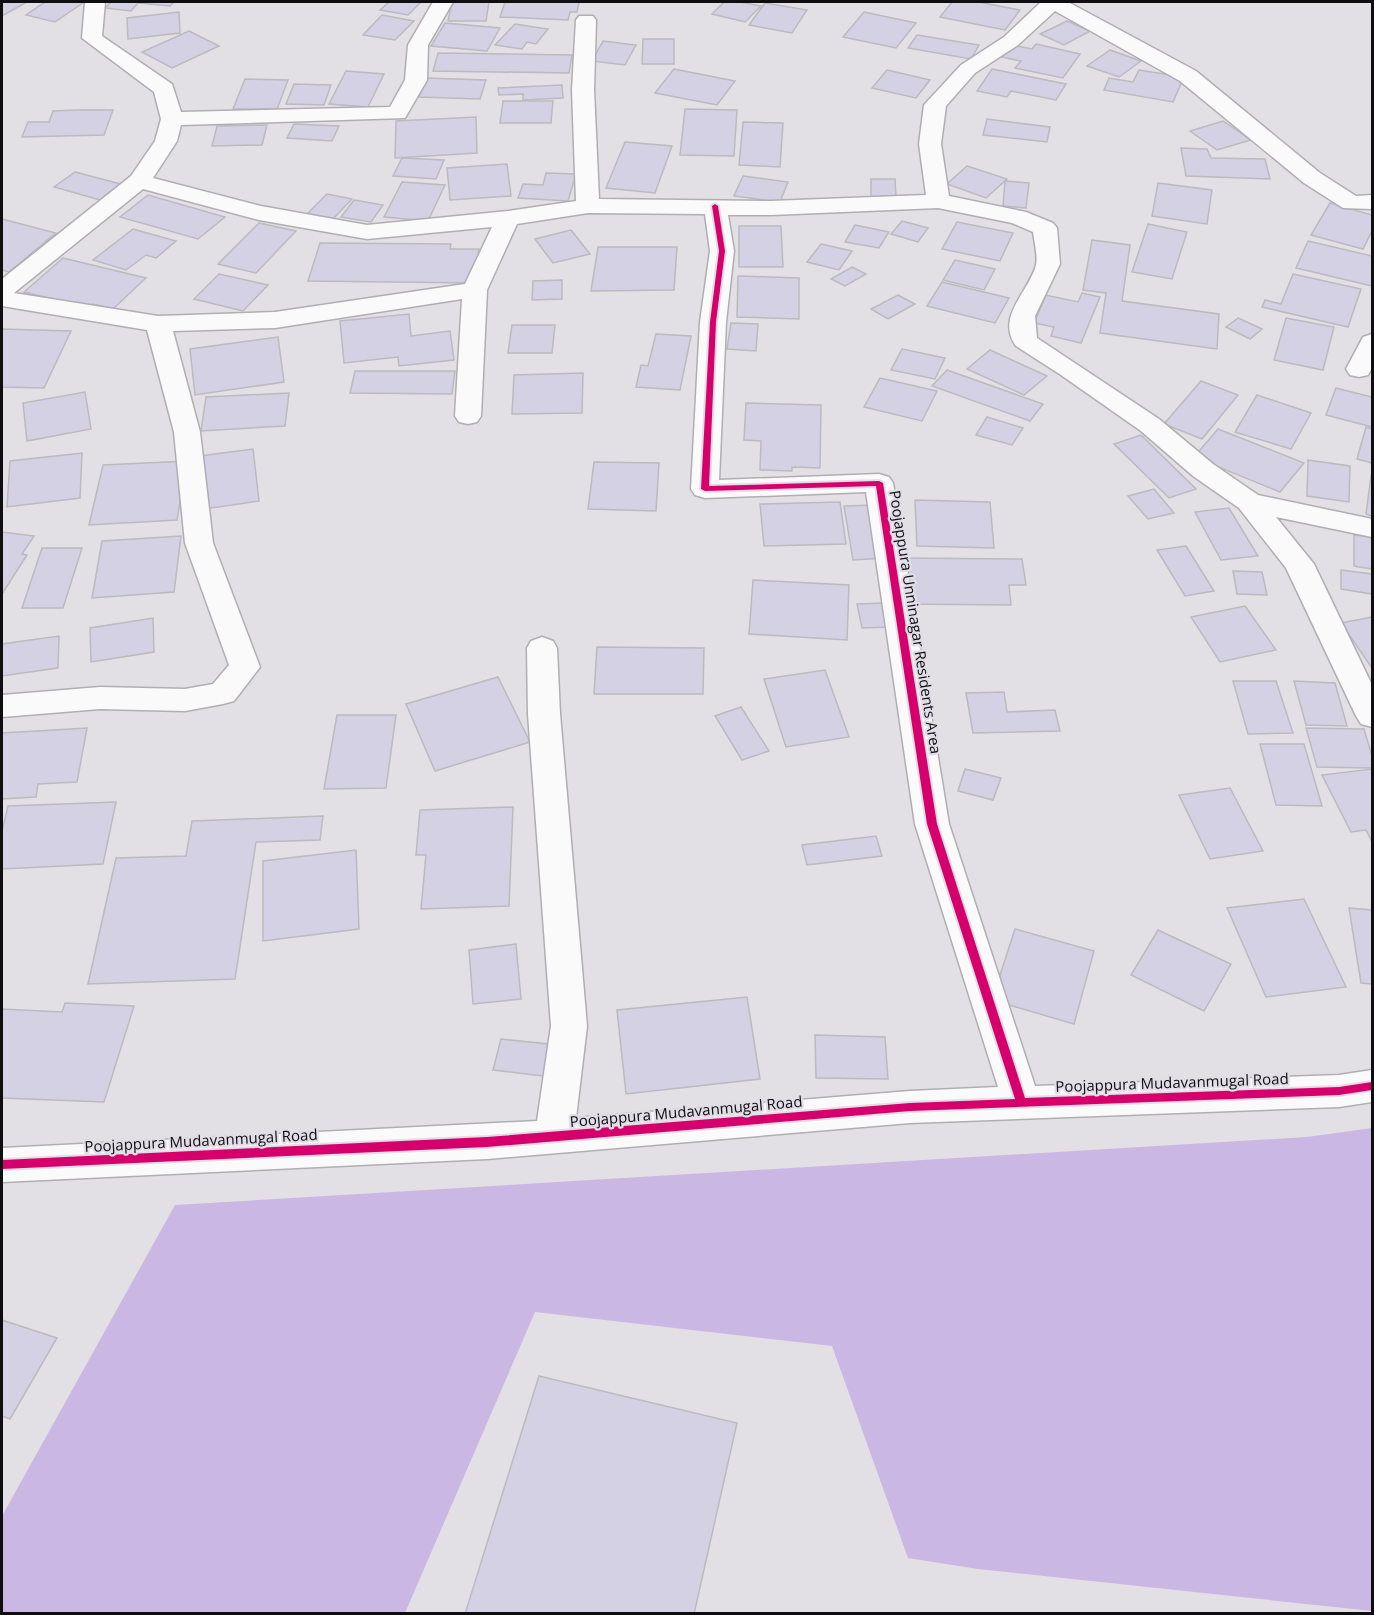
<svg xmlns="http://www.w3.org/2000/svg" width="1374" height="1615" font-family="'Open Sans',sans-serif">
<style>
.forest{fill:#cbb7e3}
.building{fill:#d3d1e3;stroke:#bbbabe;stroke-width:1.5}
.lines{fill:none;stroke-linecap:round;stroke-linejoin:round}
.minor-casing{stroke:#b0aeb2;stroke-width:3}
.minor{fill:#fbfafb;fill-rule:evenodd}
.cycleway-casing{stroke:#e2dee7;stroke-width:4}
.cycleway{fill:#d6006c;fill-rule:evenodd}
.labels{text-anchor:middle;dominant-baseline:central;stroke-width:4.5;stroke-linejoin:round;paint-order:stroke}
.street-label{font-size:15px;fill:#0e0d10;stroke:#e2dee7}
</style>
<rect width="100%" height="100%" fill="#e2e0e5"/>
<path class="forest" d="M1372,1128V1611L978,1569L908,1558L832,1346L535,1312L405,1613H2V1516L175,1205L1307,1137Z"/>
<g class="building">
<path d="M2,2H27L2,16Z"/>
<path d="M45,2H84L55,22L26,15Z"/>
<path d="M111,2H174L170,6L138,3L131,11L105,8Z"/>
<path d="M389,2H421L408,15L380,10Z"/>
<path d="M452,2H489L486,21H448Z"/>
<path d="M505,2H579L577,12H570L568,20L500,17Z"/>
<path d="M724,2H740L761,6L745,22L712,14Z"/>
<path d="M952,2H978L1020,10L1005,30L940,17Z"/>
<path d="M765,3L807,10L792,33L749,25Z"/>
<path d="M179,12L180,33L128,39L127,18Z"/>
<path d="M864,12L916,23L896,48L843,37Z"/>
<path d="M382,15L414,21L395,40L363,35Z"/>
<path d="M1067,21L1090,31L1064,45L1040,34Z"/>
<path d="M445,23L500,28L487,51L431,46Z"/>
<path d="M515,24L534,27L548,29L536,44L527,42L522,49L495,45Z"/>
<path d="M189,31L219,46L172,68L142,52Z"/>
<path d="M917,35L979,45L971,59L908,48Z"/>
<path d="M643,39H674V64H642Z"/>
<path d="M603,41L636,45L625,65L592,61Z"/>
<path d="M1036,44L1080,54L1063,78L1015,68L1021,61L1002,57L1012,45L1032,49Z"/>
<path d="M1110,50L1141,61L1119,77L1087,66Z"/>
<path d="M438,53L572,55L569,73L433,71Z"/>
<path d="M674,69L735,81L717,105L655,93Z"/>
<path d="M992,69L1066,84L1056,100L1011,91L1007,97L977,91Z"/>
<path d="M887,70L930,80L916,98L872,88Z"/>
<path d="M1139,70L1184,77L1173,102L1104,90L1109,78L1133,82Z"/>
<path d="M346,71L384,74L368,107L329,104Z"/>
<path d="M426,78L486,80L480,99L419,97Z"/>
<path d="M245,79L288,80L277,109H233Z"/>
<path d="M294,84L331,85L324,105L286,104Z"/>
<path d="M562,85L563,98L523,100V94L499,95L498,88Z"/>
<path d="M503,101H553L551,123H500Z"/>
<path d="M685,109L737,110L734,156L680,155Z"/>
<path d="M79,110H113L104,135L22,137L28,122H49L53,111Z"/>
<path d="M476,117L477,153L395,158L396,121Z"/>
<path d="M987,119L1050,127L1047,142L983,135Z"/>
<path d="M1223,121L1251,140L1217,150L1190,131Z"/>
<path d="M743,122L783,123L780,167L739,165Z"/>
<path d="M294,124L339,126L332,141L287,138Z"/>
<path d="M267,125L262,145L212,146L217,126Z"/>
<path d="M625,142L672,146L655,193L606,188Z"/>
<path d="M1181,148L1207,149L1211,158L1265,159L1270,179L1186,176Z"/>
<path d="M402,158L444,160L436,179L393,176Z"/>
<path d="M507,164L511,196L450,200L447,168Z"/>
<path d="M967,166L1007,179L986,198L947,184Z"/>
<path d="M75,172L121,184L100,200L54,187Z"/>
<path d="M546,173L576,174L568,201L518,198L523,184L543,185Z"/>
<path d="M743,176L788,182L780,202L734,196Z"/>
<path d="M871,179H895L896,198H871Z"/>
<path d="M1005,181L1029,183L1026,208L1003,206Z"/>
<path d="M402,182L445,185L428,221L384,217Z"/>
<path d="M1158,183L1212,190L1207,224L1152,216Z"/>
<path d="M327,194L352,199L331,221L305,216Z"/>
<path d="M148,195L225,217L198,239L120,217Z"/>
<path d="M354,200L383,205L371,222L341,217Z"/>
<path d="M1330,203L1372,215V231L1363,249L1311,235Z"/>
<path d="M2,219L56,233L9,272L2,270Z"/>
<path d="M902,221L928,228L918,242L891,234Z"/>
<path d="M957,222L1013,233L1000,261L942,249Z"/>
<path d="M259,223L296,231L256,273L218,264Z"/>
<path d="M1148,224L1187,232L1172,279L1132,272Z"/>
<path d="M855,225L889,232L879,248L845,242Z"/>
<path d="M739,226H781L783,267H739Z"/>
<path d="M133,229L176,241L156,258L146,255L126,270L93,260Z"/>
<path d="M571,230L590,254L553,263L535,239Z"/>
<path d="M1092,240L1130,245L1122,301L1219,314L1217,349L1100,333L1106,293L1083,290Z"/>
<path d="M1308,241L1372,256V286L1296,268Z"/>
<path d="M320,243L451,244L450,249H479L473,283L308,281Z"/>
<path d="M821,244L852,251L839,270L807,262Z"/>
<path d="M598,247H677L674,290L591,291Z"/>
<path d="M63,258L146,278L113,309L93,304L89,308L24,292Z"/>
<path d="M955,260L995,269L984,290L943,280Z"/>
<path d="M852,267L866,274L845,286L831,279Z"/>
<path d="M219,274L268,285L243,311L194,299Z"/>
<path d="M1293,274L1361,289L1348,327L1262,307L1265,300L1281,304Z"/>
<path d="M738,276L799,278V319L737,317Z"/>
<path d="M562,280V299L532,300L533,281Z"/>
<path d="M942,282L1009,298L995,323L927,306Z"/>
<path d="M1082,293L1100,297L1081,343L1051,336L1054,327L1034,323L1046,295L1078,302Z"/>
<path d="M898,295L915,304L888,319L871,309Z"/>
<path d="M409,314L411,336L450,331L454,360L399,366L398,357L344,363L340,321Z"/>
<path d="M1238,318L1262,329L1250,339L1226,327Z"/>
<path d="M1286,318L1334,327L1323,370L1274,360Z"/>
<path d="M731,323L758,324L756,351L727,349Z"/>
<path d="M512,325H555L552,353H508Z"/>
<path d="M2,329L71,331L44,388L2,387Z"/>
<path d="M656,334L691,336L680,390L636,387L641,365L648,366Z"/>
<path d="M278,337L284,382L195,395L190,349Z"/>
<path d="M902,349L945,358L935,379L891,370Z"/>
<path d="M990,350L1047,376L1024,395L967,369Z"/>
<path d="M947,370L1043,404L1030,421L932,386Z"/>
<path d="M355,371H455L452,394L350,393Z"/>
<path d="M583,373L582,413L512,414L514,375Z"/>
<path d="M880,378L937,391L922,421L864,407Z"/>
<path d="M1201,381L1238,395L1202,439L1164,424Z"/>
<path d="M1336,388L1372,397V427L1326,415Z"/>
<path d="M85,392L91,429L27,441L23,403Z"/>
<path d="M289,393L285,426L201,431L206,397Z"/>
<path d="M1257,395L1311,413L1291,449L1235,432Z"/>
<path d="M746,403L821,405L820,468L792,467V471L760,470L761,441L744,440Z"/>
<path d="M987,417L1023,428L1012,445L976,435Z"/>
<path d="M1366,427L1372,429V463L1357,459Z"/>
<path d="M1218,429L1304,463L1280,492L1194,457Z"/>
<path d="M1141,435L1196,489L1169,498L1114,444Z"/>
<path d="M253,449L259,501L205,509L200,456Z"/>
<path d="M82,453L80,498L7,507L10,461Z"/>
<path d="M1308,460L1350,466L1349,502L1307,496Z"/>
<path d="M187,461L177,520L89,525L103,465Z"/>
<path d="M594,462L659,463L656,511L588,509Z"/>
<path d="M1371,476L1372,477V516L1366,514Z"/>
<path d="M1154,489L1174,513L1148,519L1128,496Z"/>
<path d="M915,500L990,502L994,548L917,546Z"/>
<path d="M840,502L846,544L764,546L760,504Z"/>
<path d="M875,505L885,558L853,560L844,506Z"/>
<path d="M1229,508L1258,556L1221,560L1195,512Z"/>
<path d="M2,532L34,536L22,554L27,555L2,594Z"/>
<path d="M1354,535L1372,537V569L1354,566Z"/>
<path d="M181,536L174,592L92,598L102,541Z"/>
<path d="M1186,546L1214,591L1185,596L1157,550Z"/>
<path d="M42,548H82L63,608H22Z"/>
<path d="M901,558L1022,559L1026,585H1009L1011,605L905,604Z"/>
<path d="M1341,570L1372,574V594L1341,589Z"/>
<path d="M1233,571L1262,572L1267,595L1237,594Z"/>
<path d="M753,580L849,585L847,640L749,634Z"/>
<path d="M885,603L891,627L862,628L857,604Z"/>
<path d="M1245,606L1276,650L1220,662L1191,617Z"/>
<path d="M1372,617V668L1341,623Z"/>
<path d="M153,618L154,652L91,662L90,628Z"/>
<path d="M59,636L58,668L2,676V644Z"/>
<path d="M597,647L704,648L703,694H594Z"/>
<path d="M825,670L849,737L786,747L764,679Z"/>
<path d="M498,677L530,742L435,771L406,704Z"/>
<path d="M1233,681H1276L1293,733L1248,734Z"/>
<path d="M1294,681L1335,683L1347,726L1306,725Z"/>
<path d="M1004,692L1007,712L1055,710L1060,731L973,733L966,693Z"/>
<path d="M741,707L769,751L742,760L715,716Z"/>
<path d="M337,715H396L386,788L324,789Z"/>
<path d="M87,728L77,782L38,784L36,797L2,799V733Z"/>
<path d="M1306,728L1364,729L1372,756V768L1317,767Z"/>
<path d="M1260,744H1304L1322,806L1276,805Z"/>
<path d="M965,769L1001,778L993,800L958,791Z"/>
<path d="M1372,769V842L1366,830L1351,832L1322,775Z"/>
<path d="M1230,788L1263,851L1210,859L1179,795Z"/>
<path d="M116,802L103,864L2,869V831L8,806Z"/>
<path d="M513,807L509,906L421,909L426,855H416L420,810Z"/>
<path d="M323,816L320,840L256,842L235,979L88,984L116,858L186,856L192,821Z"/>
<path d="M876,836L882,856L807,865L802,845Z"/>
<path d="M356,850L359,929L263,941V861Z"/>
<path d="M1304,899L1346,987L1266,997L1227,908Z"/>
<path d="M1349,908L1372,910V984L1361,983Z"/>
<path d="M1015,929L1094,951L1074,1024L992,1000Z"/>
<path d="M1158,930L1231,964L1204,1011L1131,975Z"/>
<path d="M516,944L521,999L473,1004L469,950Z"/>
<path d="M747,997L760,1079L626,1094L617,1010Z"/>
<path d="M65,1003L134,1006L104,1102L2,1098V1009L62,1012Z"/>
<path d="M815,1035L885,1037L888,1079L816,1078Z"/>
<path d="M501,1039L558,1045L551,1077L493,1070Z"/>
<path d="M2,1320L57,1338L10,1419L2,1416Z"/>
<path d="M539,1376L737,1423L694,1614H465Z"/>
</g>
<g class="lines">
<defs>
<g id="minor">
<path d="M85,2H105L102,36L172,84L181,112L390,107L405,80L408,45L433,2H453L428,45L427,80L405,118L181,125L177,141L153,178L261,206L367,225L508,211L576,201L572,90L576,20L579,16H593L596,20L594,90L599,199L771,201L926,195L919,144L924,105L961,65L1004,37L1041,2H1068L1196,71L1320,173L1356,196L1372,195V209L1343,208L1304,183L1180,81L1055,11L1018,45L975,73L946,106L941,144L949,196L1026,212L1053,223L1057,228L1060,264L1035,316L1037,338L1159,419L1213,464L1258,495L1372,519V537L1276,517L1314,564L1372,685V727L1361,724L1356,716L1286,568L1239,508L1193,476L1141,431L1061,375L1016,346C995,317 1029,292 1036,265C1038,255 1034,241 1033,232L1012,223L938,208L771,215H728L734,251L726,322L719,480L879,474L889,477L893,483L949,824L1035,1086L1339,1075L1372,1070V1102L1339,1107L910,1123L487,1159L2,1182V1148L537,1121L551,1026L528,714L527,648L531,641L542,637L553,641L557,648L560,714L587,1026L576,1118L910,1091L998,1087L915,824L866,492L705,498L695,495L691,489L700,322L710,251L705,214L588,213L517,224L487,290L481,416L477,422L468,424L459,422L455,416L462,299L275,328L173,331L200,432L213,543L260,667L234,701L223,704L185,711L100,709L2,717V695L100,687L185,689L213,684L229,665L185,543L174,432L147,330L2,306V279L131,176L155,141L161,119L154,92L82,38ZM143,189L259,220L367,239L492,227L465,284L275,312L158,316L14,293Z"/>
<path d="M1372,334V368L1368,375L1359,377L1350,375L1346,369L1363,337Z"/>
</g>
</defs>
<use href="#minor" class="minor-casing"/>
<use href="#minor" class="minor"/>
<defs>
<path id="cycleway" d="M715,204L718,206L725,251L716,322L709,486L879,481L883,483L937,824L1025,1098L1339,1087L1372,1082V1090L1339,1095L910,1111L487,1147L2,1169V1160L487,1137L910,1103L1015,1099L927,824L876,486L705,491L701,489L710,322L719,251L712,206Z"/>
</defs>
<use href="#cycleway" class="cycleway-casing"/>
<use href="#cycleway" class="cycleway"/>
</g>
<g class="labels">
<g class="street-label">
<text transform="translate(916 622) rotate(81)">Poojappura Unninagar Residents Area</text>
<text transform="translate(1172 1082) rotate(-2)">Poojappura Mudavanmugal Road</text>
<text transform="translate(686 1111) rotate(-5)">Poojappura Mudavanmugal Road</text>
<text transform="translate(201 1140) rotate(-3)">Poojappura Mudavanmugal Road</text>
</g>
</g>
<rect width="1374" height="1615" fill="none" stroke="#0e0d10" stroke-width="6"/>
</svg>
